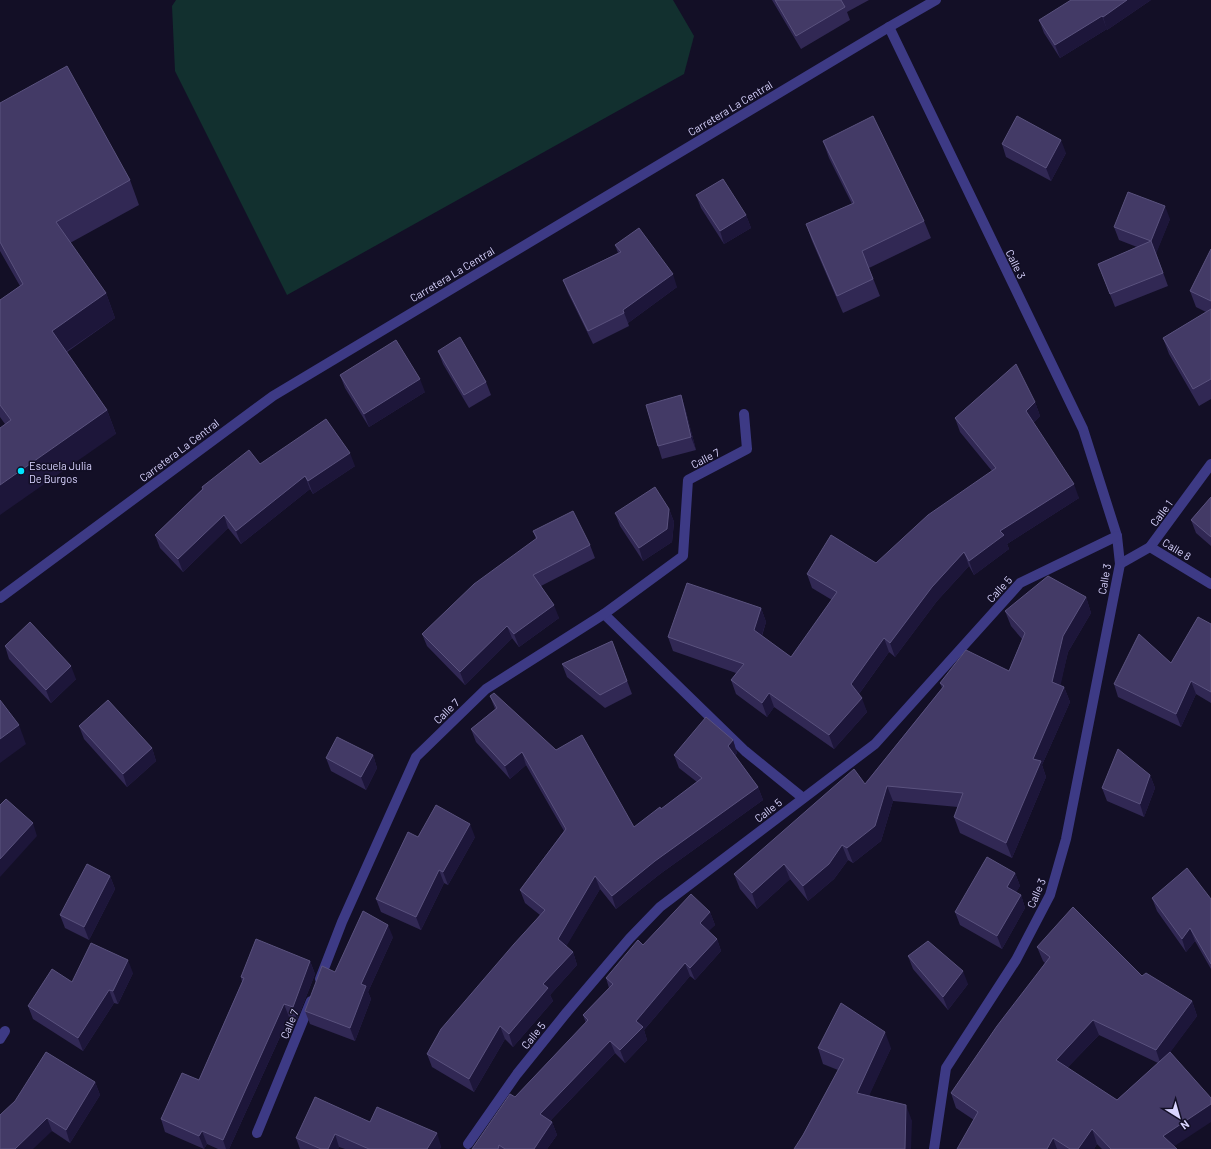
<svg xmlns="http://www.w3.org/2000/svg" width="1211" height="1149" font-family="Barlow,sans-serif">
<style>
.green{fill:#12302f}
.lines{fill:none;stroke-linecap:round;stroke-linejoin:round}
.minor{stroke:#3d3a85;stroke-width:10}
.wall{fill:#312854;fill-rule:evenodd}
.shaded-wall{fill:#1d163a}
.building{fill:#433a66;stroke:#5a527e}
.poi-dot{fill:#00e5ff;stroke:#130f26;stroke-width:1.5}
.labels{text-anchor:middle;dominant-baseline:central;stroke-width:3;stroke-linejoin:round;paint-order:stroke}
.street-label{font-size:11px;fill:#d9d4ff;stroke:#130f26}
.poi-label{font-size:11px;fill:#d9d4ff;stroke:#130f26;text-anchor:start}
</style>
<rect width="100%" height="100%" fill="#130f26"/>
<path class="green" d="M176,0H673L694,36L684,74L287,295L175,71L172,6Z"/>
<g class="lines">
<g class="minor">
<path d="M889,27L1083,429L1117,536L1120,564L1066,839L1050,895L1016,960L946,1068L934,1149"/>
<path d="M1150,547L1211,584"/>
<path d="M1120,564L1150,547L1211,464"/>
<path d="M0,598L273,396L889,27L936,0"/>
<path d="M604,614L745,751L803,798"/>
<path d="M320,979L342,922L416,757L486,689L604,614L683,556L688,480L747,449L744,414"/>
<path d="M0,1039L5,1031"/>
<path d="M257,1133L311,1001"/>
<path d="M468,1144L517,1074L567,1012L630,938L660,907L875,744L1020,583L1117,536"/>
</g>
</g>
<g class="wall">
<path d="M772,0H869L847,12L850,20L801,49Z"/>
<path d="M1151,0L1107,30V29L1060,58L1044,33L1039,20Z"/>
<path d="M0,103L130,180L139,205L70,243L106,293L115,318L67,352L107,410L116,434L5,424L0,417V300L20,286L0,251Z"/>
<path d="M823,141L924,221L931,238L869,268L880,296L843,313L812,241L806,224L852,204L829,158Z"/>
<path d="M1002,144L1066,153L1051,181L1006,157Z"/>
<path d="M696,195L746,215L751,228L724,244L701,208Z"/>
<path d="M1170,219L1156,253L1168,286L1115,307L1098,264L1137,247L1119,240L1114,227Z"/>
<path d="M615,245L677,287L628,323L629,326L593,344L568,293L563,280L618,253Z"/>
<path d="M1211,249V399L1199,406L1169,354L1163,338L1206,312L1196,307L1190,291Z"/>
<path d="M438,351L486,382L491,395L469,408L443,364Z"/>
<path d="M340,375L425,392L369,427L345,388Z"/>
<path d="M681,395L685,408L696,450L662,459L658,446Z"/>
<path d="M1035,402L1040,416L1033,423L1079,498L1007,544L1009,549L974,575L969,566L937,601L895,657L889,652L859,694L867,712L834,749L774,707L767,717L736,694L731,680L736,673L673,651L668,637L761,608L766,622L762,636L791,657L832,600L812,588L807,574L876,563L992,471L960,432L955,418Z"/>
<path d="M260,464L355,466L313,494L310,489L241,544L228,528L183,572L160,548L155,535L202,489V487Z"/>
<path d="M1211,497V546L1196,533L1191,520Z"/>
<path d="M669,509L674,522L672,542L643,561L620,526L615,513Z"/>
<path d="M533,531L590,545L595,558L541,586L559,618L519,647L512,638L465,685L427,646L422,634L536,539Z"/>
<path d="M1086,597L1091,613L1068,652L1060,685L1064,687L1070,702L1042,765L1046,777L1012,858L960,833L954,817L958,807L893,801L881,841L853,863L848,860L834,879L808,901L790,879L757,909L740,889L734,874L865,784L942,688L940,683L1009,671L1022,639L1011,626L1005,611Z"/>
<path d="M1211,624V703L1196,694L1181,727L1118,697L1114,684L1171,663Z"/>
<path d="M612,641L632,694L605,708L567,677L562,664Z"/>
<path d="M5,646L76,679L51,703L9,659Z"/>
<path d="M490,696L634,827L661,809L697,782L679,768L674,755L733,740L737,753L735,756L758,787L763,800L660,874L616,909L600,889L566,946L573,952L577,965L550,995L553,1001L513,1047L505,1039L474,1092L432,1067L427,1054L540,915L525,903L520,890L564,831L526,765L510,779L476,742L471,729L495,709Z"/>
<path d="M79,726L152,748L156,761L127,787L84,739Z"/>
<path d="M373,755L377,768L366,790L331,771L326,758Z"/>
<path d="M1150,775L1155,788L1144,817L1107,801L1102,788Z"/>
<path d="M418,837H475L448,885L444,883L421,930L381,912L376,899Z"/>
<path d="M1015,873L1020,886L1016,892L1021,895L1025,908L1002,949L960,925L955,912Z"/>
<path d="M110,876L115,889L89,940L65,928L60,915Z"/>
<path d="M1152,898L1211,899V969L1195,941L1186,952L1157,911Z"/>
<path d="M710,912L715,925L708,931L717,939L721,951L695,980L690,976L644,1030L647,1040L625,1063L615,1053L550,1121L552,1122L557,1135L547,1149H472L515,1097L586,1023L583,1015L609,988L606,978L643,945Z"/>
<path d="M393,937L368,992L371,999L355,1041L310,1024L305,1011L335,972Z"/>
<path d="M1037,947L1142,976L1192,1001L1197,1016L1170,1052L1174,1147L1177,1149H1102L1097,1144L1094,1149H957L974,1120L956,1108L951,1093L1045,963L1043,961ZM1099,1035L1158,1063L1117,1100L1067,1068Z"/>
<path d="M908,956L968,984L948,1010L913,969Z"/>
<path d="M310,961L315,974L297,1020L289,1017L229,1149H218L207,1144L204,1149L165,1132L161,1119L199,1080L242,982L241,977Z"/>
<path d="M133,973L118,1004L114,1003L83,1051L33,1019L28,1006Z"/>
<path d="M818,1048H891L869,1095L912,1121L803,1135L838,1070L823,1064Z"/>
<path d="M95,1082L100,1095L70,1143L52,1131L0,1149Z"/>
<path d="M370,1122L441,1146L440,1149H345L339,1147L338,1149H300L296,1138Z"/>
</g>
<g class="shaded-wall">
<path d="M1127,0H1151L1107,30L1103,17Z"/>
<path d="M1102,16L1107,29L1060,58L1055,45Z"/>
<path d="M1061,140L1066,153L1051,181L1046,168Z"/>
<path d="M1165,206L1170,219L1156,254L1151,241Z"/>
<path d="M746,215L751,228L724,244L720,231Z"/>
<path d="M673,274L677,287L628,323L623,310Z"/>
<path d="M106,293L115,318L61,355L52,331Z"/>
<path d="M420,379L425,392L369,427L364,414Z"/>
<path d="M681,395L685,408L696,450L691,437Z"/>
<path d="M1035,402L1040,416L1031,425L1026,411Z"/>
<path d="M107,410L116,434L0,515V485Z"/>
<path d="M350,453L355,466L313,494L308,481Z"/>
<path d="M305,476L310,489L241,544L236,531Z"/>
<path d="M1074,484L1079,498L1007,544L1009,549L974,575L969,561L1000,531Z"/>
<path d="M669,509L674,522L672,542L643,561L639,548Z"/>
<path d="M224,515L228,528L183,572L178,559Z"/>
<path d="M964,552L969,566L937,601L895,657L890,643L932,587Z"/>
<path d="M1086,597L1091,613L1068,652L1058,697L1052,682L1063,636Z"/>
<path d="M554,605L559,618L519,647L514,634Z"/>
<path d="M761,608L766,622L759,644L754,630Z"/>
<path d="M507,626L512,638L465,685L460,672Z"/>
<path d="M884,638L889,652L856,698L851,684Z"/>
<path d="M71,666L76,679L51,703L46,690Z"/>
<path d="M1191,681L1196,694L1181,727L1176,714Z"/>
<path d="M1064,687L1070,702L1042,765L1046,777L1012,858L1006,843L1033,759Z"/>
<path d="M769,693L774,707L767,717L762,703Z"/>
<path d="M862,698L867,712L834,749L829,735Z"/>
<path d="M19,725L26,744L0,763V739Z"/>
<path d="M733,740L737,753L732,759L728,746Z"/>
<path d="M152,748L156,761L127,787L123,774Z"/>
<path d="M522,752L526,765L510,779L505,766Z"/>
<path d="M373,755L377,768L366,790L361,777Z"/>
<path d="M1150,775L1155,788L1144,817L1140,804Z"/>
<path d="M887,786L893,801L881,841L853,863L847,848Z"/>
<path d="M758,787L763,800L660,874L616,909L612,896L655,861Z"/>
<path d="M33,823L37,836L0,877V859Z"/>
<path d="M470,824L475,837L448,885L443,872Z"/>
<path d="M842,845L848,860L834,879L808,901L803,886Z"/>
<path d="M784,864L790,879L757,909L752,893Z"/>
<path d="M439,870L444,883L421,930L416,917Z"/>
<path d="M1015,873L1020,886L1012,900L1007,887Z"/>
<path d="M110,876L115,889L89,940L84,927Z"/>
<path d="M595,876L600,889L563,952L558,939Z"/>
<path d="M1021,895L1025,908L1002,949L997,936Z"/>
<path d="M710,912L715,925L704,936L700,923Z"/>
<path d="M388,925L393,937L368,992L371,999L355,1041L350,1028L361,984Z"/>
<path d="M1190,928L1195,941L1186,952L1182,939Z"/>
<path d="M717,939L721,951L695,980L690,968Z"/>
<path d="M573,952L577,965L550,995L553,1001L513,1047L509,1034L543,984Z"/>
<path d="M128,960L133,973L118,1004L113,991Z"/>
<path d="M310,961L315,974L297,1020L293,1007Z"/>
<path d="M685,963L690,976L644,1030L647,1040L625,1063L620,1050L636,1021Z"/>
<path d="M963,971L968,984L948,1010L943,997Z"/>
<path d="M109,990L114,1003L83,1051L78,1038Z"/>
<path d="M1192,1001L1197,1016L1161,1065L1156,1050Z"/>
<path d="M284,1004L289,1017L229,1149H226L223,1140Z"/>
<path d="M1093,1020L1099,1035L1061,1074L1056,1060Z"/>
<path d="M500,1026L505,1039L474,1092L469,1079Z"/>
<path d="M885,1032L891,1048L863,1109L857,1093Z"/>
<path d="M610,1041L615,1053L545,1126L540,1114Z"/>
<path d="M95,1082L100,1095L70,1143L66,1130Z"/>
<path d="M1211,1104V1122L1170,1149L1163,1136Z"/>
<path d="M906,1105L912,1121L911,1149H905Z"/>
<path d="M47,1118L52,1131L33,1149H15Z"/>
<path d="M552,1122L557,1135L547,1149H534Z"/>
<path d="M1092,1129L1097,1144L1094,1149H1078Z"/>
<path d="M202,1131L207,1144L204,1149L199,1136Z"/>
<path d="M437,1133L441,1146L440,1149H427Z"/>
<path d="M335,1134L339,1147L338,1149H328Z"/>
<path d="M1053,1138L1057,1149H1047Z"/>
</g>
<g class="building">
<path d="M775,0H841L845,7L796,36Z"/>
<path d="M1071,0H1127L1103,17L1102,16L1055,45L1039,20Z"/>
<path d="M67,66L130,180L56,222L106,293L52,331L107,410L0,485V428L11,420L0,405V300L23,284L0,242V103Z"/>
<path d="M873,116L924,221L862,251L873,279L837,296L806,224L854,203L823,141Z"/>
<path d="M1017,116L1061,140L1046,168L1002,144Z"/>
<path d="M723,179L746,215L720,231L696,195Z"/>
<path d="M1128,192L1165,206L1151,241L1114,227Z"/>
<path d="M639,228L673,274L623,310L624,313L588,331L563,280L621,252L615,245Z"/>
<path d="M1151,241L1163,273L1110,294L1098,264Z"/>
<path d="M1211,249V301L1190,291Z"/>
<path d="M1211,309V379L1193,389L1163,338Z"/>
<path d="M460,337L486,382L464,395L438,351Z"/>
<path d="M396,340L420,379L364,414L340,375Z"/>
<path d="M1016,364L1035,402L1026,411L1074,484L1000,531L1004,535L969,561L964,552L932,587L890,643L884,638L851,684L862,698L829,735L769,693L762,703L731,680L744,664L668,637L687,583L761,608L754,630L791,657L837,592L807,574L831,535L876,563L928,515L996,468L955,418Z"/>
<path d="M681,395L691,437L658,446L646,405Z"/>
<path d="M326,419L350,453L308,481L305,476L236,531L224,515L178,559L155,535L203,489L202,487L249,450L260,464Z"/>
<path d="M655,487L669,509L667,529L639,548L615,513Z"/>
<path d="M1211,497V537L1191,520Z"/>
<path d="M573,511L590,545L533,575L554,605L514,634L507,626L460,672L422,634L474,584L537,538L533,531Z"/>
<path d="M1048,576L1086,597L1063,636L1052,682L1064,687L1033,759L1041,761L1006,843L954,817L963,793L887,786L875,826L847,848L842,845L829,864L803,886L784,864L752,893L734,874L854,769L865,784L944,686L940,683L966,650L1009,671L1025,633L1005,611Z"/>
<path d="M1198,617L1211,624V692L1191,681L1176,714L1114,684L1139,634L1171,663Z"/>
<path d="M30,622L71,666L46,690L5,646Z"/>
<path d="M612,641L627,681L600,695L562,664Z"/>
<path d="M494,693L556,750L582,735L634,827L660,807L661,809L702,778L674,755L706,717L733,740L728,746L758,787L655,861L612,896L595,876L558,939L573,952L543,984L548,988L509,1034L500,1026L469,1079L427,1054L441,1029L514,944L545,910L520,890L566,829L522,752L505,766L471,729L497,708L490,696Z"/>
<path d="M0,700L19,725L0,739Z"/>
<path d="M108,700L152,748L123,774L79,726Z"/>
<path d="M337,737L373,755L361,777L326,758Z"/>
<path d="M1118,749L1150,775L1140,804L1102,788Z"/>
<path d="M6,799L33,823L0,859V805Z"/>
<path d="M436,805L470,824L443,872L439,870L416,917L376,899L408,832L418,837Z"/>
<path d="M987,857L1015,873L1007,887L1021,895L997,936L955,912Z"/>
<path d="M87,864L110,876L84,927L60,915Z"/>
<path d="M1187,868L1211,899V964L1190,928L1182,939L1152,898Z"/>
<path d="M691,894L710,912L700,923L717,939L690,968L685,963L636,1021L643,1027L620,1050L610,1041L540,1114L552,1122L534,1149H505L499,1145L498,1149H472L510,1094L515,1097L588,1020L583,1015L613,984L606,978L638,940L643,945Z"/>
<path d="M1073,907L1142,976L1146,973L1192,1001L1156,1050L1093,1020L1056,1060L1117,1100L1170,1052L1211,1098V1104L1163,1136L1177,1149H1111L1092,1129L1078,1149H1070L1053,1138L1047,1149H957L978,1112L951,1093L997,1026L1050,957L1037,947Z"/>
<path d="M363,911L388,925L361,984L366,986L350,1028L305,1011L322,966L335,972Z"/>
<path d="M256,939L310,961L293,1007L284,1004L223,1140L202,1131L199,1136L161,1119L182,1073L199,1080L244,978L241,977Z"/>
<path d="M928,941L963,971L943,997L908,956Z"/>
<path d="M91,943L128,960L113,991L109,990L78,1038L28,1006L52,969L72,982Z"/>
<path d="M841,1003L885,1032L857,1093L906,1105L905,1149H794L803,1135L844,1059L818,1048Z"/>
<path d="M46,1052L95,1082L66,1130L47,1118L15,1149H0V1115L15,1101Z"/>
<path d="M315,1097L370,1122L377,1107L437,1133L427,1149H369L335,1134L328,1149H321L296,1138Z"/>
</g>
<circle class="poi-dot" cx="21" cy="471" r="4"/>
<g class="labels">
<g class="street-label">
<text transform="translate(730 108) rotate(-31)">Carretera La Central</text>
<text transform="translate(1016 264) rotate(64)">Calle 3</text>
<text transform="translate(452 274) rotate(-31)">Carretera La Central</text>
<text transform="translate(179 450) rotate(-37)">Carretera La Central</text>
<text transform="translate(705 458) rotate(-27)">Calle 7</text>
<text transform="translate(1161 513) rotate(-53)">Calle 1</text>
<text transform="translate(1177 549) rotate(31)">Calle 8</text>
<text transform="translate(1104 579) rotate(-80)">Calle 3</text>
<text transform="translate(999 589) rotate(-47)">Calle 5</text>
<text transform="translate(446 711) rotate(-44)">Calle 7</text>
<text transform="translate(768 810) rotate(-38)">Calle 5</text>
<text transform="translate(1036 893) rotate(-67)">Calle 3</text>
<text transform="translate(289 1024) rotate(-68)">Calle 7</text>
<text transform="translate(533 1035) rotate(-51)">Calle 5</text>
</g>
<g class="poi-label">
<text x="29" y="465">Escuela Julia<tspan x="29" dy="13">De Burgos</tspan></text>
</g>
</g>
<g transform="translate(1179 1117) rotate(143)" stroke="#130f26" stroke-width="3" paint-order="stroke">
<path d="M0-3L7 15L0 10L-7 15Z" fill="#d9d4ff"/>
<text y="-6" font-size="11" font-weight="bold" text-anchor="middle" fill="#d9d4ff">N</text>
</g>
</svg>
